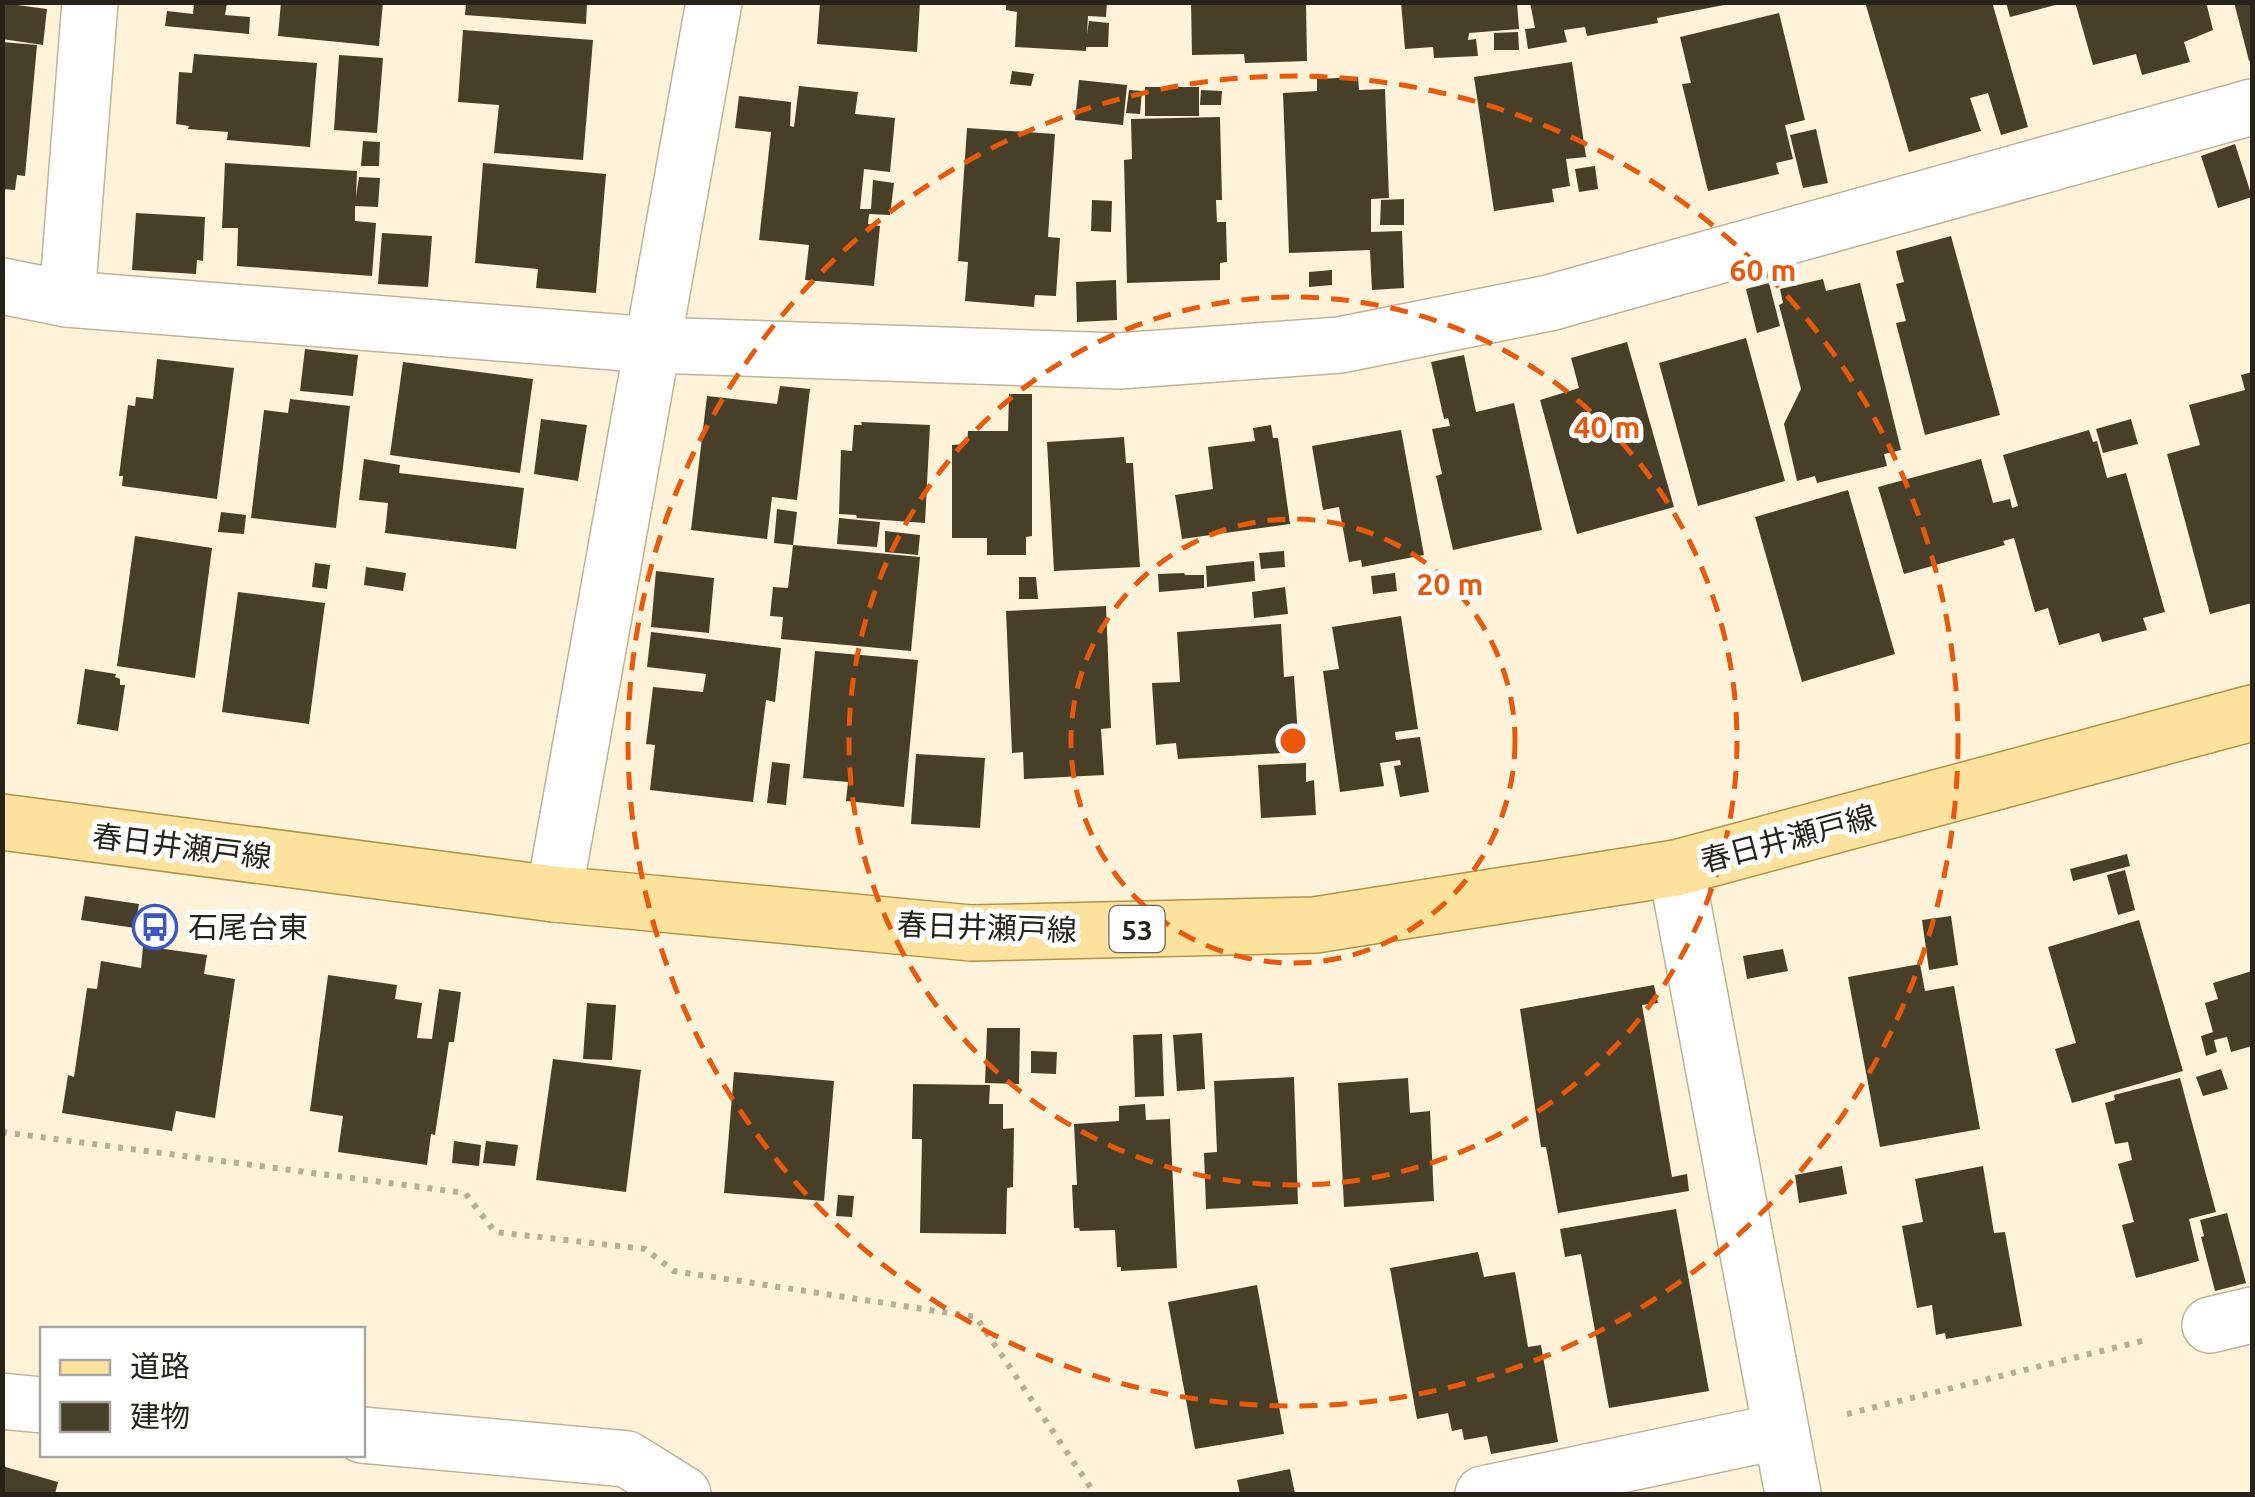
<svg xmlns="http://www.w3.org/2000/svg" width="2255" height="1497" font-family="Ubuntu,'Noto Sans JP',sans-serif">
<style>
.building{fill:#483f29}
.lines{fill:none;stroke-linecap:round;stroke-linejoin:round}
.minor-casing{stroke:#beb49b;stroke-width:58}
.primary-casing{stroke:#b19344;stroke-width:58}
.path{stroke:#b7ae99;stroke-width:6;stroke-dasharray:5 8;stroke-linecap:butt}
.minor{stroke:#fff;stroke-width:55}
.primary{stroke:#fde29d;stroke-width:55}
.ring{fill:none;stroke:#e8590c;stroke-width:5;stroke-dasharray:18 12}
.labels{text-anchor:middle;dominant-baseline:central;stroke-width:10;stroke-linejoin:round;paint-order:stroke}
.shield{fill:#fff;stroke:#68655f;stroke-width:2.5}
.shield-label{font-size:28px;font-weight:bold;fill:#27231a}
.street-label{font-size:30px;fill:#27231a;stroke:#fff}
.poi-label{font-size:30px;fill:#27231a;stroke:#fff;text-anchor:start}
.centre{fill:#e8590c;stroke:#fff;stroke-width:5}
.ring-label{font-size:30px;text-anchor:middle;font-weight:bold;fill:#e8590c;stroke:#fff;stroke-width:10;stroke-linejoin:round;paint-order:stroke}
</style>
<rect width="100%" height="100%" fill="#fef3d8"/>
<g class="building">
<path d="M194,2L227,3L225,15L250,17L249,34L165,26L167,11L193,14Z"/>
<path d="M281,2H383L379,46L278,36Z"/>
<path d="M466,2H587L586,24L465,15Z"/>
<path d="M820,2H920L917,52L817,44Z"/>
<path d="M1006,2H1107L1106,17L1088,16L1087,34L1089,21L1109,23L1108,47H1086V51L1015,47L1017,12L1006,10Z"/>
<path d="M1191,2H1306L1307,61L1245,63L1244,54L1192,55Z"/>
<path d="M1401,2H1517L1519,29L1469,33L1468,40L1476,39L1478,56L1434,58L1433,47L1405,49Z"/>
<path d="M1530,2H1728L1729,4L1657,18L1658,23L1587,36L1585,27L1564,30L1567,42L1528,49L1525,29L1535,28Z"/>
<path d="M1865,2H1992L2028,127L2001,135L1988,93L1970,98L1981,131L1909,152Z"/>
<path d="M2006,2H2058L2059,4L2010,17Z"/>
<path d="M2075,2H2206L2213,30L2184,42L2190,62L2142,75L2136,54L2093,65Z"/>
<path d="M2234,2H2252V60L2249,61Z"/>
<path d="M2,3L47,9L43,45L2,39Z"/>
<path d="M1779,13L1805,120L1785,125L1793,159L1776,163L1779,174L1708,191L1682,84L1691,83L1680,37Z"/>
<path d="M463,30L593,40L583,160L494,153L499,105L458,102Z"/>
<path d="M1518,32L1519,50H1494V33Z"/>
<path d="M2,42L37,45L25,176L17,175L15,190L2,189Z"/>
<path d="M194,54L317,63L310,147L227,140L228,132L188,129L189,126L176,124L179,72L192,73Z"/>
<path d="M339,55L383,58L377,133L334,130Z"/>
<path d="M1572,62L1586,157L1566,159L1570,186L1552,189L1554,202L1494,211L1474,77Z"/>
<path d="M1012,71L1034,74L1031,86L1010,84Z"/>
<path d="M1358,77L1359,90L1385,89L1389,198L1371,199V232L1402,231L1404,288L1372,290L1370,250L1289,253L1283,93L1317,91V79Z"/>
<path d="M1079,80L1127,85L1123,125L1075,120Z"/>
<path d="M799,86L858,92L855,114L895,118L890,172L864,169L860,209H871L873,180L894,183L890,215L869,214L868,224L880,226L874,286L805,280L809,245L759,240L771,132L735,128L739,96L791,102L790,126L794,127Z"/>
<rect x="1145" y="87" width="54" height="29"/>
<path d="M1129,90L1142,91L1140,114L1126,113Z"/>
<path d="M1201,90L1222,91L1221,105H1200Z"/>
<path d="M1220,117L1222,200H1216L1217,222H1226L1227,262L1220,263V280L1127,283L1124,160L1132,159L1131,119Z"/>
<path d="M967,128L1055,134L1048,237L1060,238L1056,296L1035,295L1034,307L965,301L968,262L958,261Z"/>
<path d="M1816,129L1828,183L1803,188L1790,135Z"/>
<path d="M363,141L380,142L379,166H361Z"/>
<path d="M2235,144L2252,197L2218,208L2201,156Z"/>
<path d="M225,163L357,171L356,197L359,177L380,178L378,207L355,206V221L376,223L372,276L237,266L238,228H222Z"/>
<path d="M483,163L606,174L596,293L536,288L538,269L475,263Z"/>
<path d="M1595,166L1598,189L1579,192L1575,169Z"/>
<path d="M1404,199V225H1380L1381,200Z"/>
<path d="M1092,200L1112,201L1111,232L1091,231Z"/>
<path d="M136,213L205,217L203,261L197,260L196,274L132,270Z"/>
<path d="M382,233L432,236L428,287L378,284Z"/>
<path d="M1951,236L2000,415L1925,435L1896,323L1906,321L1896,284L1904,282L1896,251Z"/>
<path d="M1332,270V285L1309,287V272Z"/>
<path d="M1823,279L1826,291L1860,283L1901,450L1884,454L1887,466L1817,483L1815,476L1797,481L1784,424L1801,389L1779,305L1783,303L1780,289Z"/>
<path d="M1116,280L1117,320L1077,322L1076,282Z"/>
<path d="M1769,283L1780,326L1757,333L1746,289Z"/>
<path d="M1746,338L1785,481L1698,506L1659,363Z"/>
<path d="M1627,342L1674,507L1577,534L1540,400L1579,388L1571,358Z"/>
<path d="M305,349L358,355L353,396L300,391Z"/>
<path d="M1464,355L1476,412L1514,403L1542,530L1453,550L1436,476L1442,474L1432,429L1450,426L1448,418L1444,419L1431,362Z"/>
<path d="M157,359L234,368L217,499L122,486L123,476H119L128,405L135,406L136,397L153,399Z"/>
<path d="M403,362L533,379L520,473L390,455Z"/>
<path d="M2252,372V603L2210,614L2167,454L2200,445L2189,405L2245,390L2241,375Z"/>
<path d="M780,386L810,389L797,500L772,497L767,539L691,530L707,396L777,404Z"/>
<path d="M1009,394H1032V536L1026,537V555H987V538H952V445L967,444L968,431H1008Z"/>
<path d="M290,399L350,406L336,528L251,518L264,410L288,413Z"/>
<path d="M541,419L587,425L578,481L534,474Z"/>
<path d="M2131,419L2138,444L2103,453L2096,429Z"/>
<path d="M861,422L930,425L925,523L857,518L856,515L839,514L841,450L852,451L854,425H862Z"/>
<path d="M1271,425L1273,438H1278L1290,524L1182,539L1175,495L1213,489L1208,447L1255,441L1253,428Z"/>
<path d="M1401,430L1424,555L1362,567L1361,560L1349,562L1339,507L1323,510L1312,446Z"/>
<path d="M2089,430L2093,442L2097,441L2107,478L2126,473L2165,612L2143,618L2147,630L2102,642L2099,633L2059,645L2048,608L2035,612L2014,538L2003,541L2005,545L1904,574L1878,487L1981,459L1993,503L2010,499L2012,508L2018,506L2003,455Z"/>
<path d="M1124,437L1126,463H1133L1140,567L1054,571L1047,442Z"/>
<path d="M364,459L400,465L399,473L524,488L516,549L385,533L388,503L359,500Z"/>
<path d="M1848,490L1895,654L1802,682L1755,517Z"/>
<path d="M777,509L797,512L793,545L920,557L911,651L781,639L783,617L770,616L773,587L788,588L793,545L774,543Z"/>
<path d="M221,512L246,515L244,534L218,532Z"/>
<path d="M839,518L880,522L877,547L837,544Z"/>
<path d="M885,531L920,535L918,555L885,552Z"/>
<path d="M135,536L212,548L195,678L117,666Z"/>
<path d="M1284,551L1285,567L1261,569L1259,553Z"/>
<path d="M1254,561L1255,581L1207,587L1206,566Z"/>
<path d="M315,563L330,565L327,589L312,587Z"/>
<path d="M366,567L406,573L403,591L364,585Z"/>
<path d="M656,571L714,578L709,633L651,627Z"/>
<path d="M1184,573L1185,575H1204V588L1159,592L1158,574Z"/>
<path d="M1395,573L1397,591L1373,594L1371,576Z"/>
<path d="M1019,577H1036L1038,599H1019Z"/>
<path d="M1285,587L1288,614L1254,618L1252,592Z"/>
<path d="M238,592L325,603L309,724L222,712Z"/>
<path d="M1106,606L1111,728L1101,729L1104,775L1024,779L1023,752L1012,753L1006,611Z"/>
<path d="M1401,616L1418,729L1395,732L1396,740L1420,737L1429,792L1400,797L1394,766L1401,765L1400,760L1380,763L1384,786L1340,792L1323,671L1339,669L1332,627Z"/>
<path d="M1281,624L1284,677L1294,676L1299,752L1178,759L1176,743L1156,745L1152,683L1180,682L1177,632Z"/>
<path d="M651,632L781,648L775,702L766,700L753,802L650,790L655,745L646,744L653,687L703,692L706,674L647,667Z"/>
<path d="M815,651L918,660L904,807L846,801L848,782L803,778Z"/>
<path d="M85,669L116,674L115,677L120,679V685H125L118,731L77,724Z"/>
<path d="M916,754L985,758L980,828L911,824Z"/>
<path d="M772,762L790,764L786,805L767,803Z"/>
<path d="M1306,763V782L1314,780L1316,815L1261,818L1258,765Z"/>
<path d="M2127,854L2130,866L2073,881L2070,869Z"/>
<path d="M2125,870L2135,910L2118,915L2107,875Z"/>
<path d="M85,896L139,904L135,928L81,920Z"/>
<path d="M1951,916L1958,965L1929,970L1922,920Z"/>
<path d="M2139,920L2183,1071L2072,1103L2055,1049L2076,1043L2048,947Z"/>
<path d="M143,946L207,955L204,974L235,979L215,1118L176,1111L172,1131L62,1113L68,1075L74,1077L87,988L97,989L101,961L141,968Z"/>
<path d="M1783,949L1788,971L1747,979L1743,956Z"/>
<path d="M1920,964L1925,991L1954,986L1980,1129L1880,1147L1848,977Z"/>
<path d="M2252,971V1046L2231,1052L2227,1037L2214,1040L2217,1052L2206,1056L2201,1036L2213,1032L2205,1003L2218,999L2213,983Z"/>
<path d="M328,975L397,985L395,999L422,1003L417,1038L432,1039L439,989L461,992L454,1042H449L435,1135L431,1134L427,1165L338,1152L343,1116L310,1111Z"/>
<path d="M1654,985L1658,1003L1642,1005L1672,1177L1687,1174L1689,1191L1558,1213L1546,1147H1541L1520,1009Z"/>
<path d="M587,1003L616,1005L612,1060L583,1059Z"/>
<path d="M987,1028H1020L1019,1084L985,1083Z"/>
<path d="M1202,1033L1205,1089L1177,1091L1173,1035Z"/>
<path d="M1162,1034L1164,1096L1135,1097L1133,1035Z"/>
<path d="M1031,1051L1057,1052L1056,1074L1031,1073Z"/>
<path d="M553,1059L641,1070L626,1192L536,1180Z"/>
<path d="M2221,1069L2228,1089L2203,1096L2196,1077Z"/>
<path d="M734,1072L834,1081L824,1201L724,1193Z"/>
<path d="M1294,1077L1298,1204L1206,1209L1204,1153L1217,1152L1214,1081Z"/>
<path d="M1408,1078L1410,1113L1430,1111L1434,1201L1344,1207L1338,1083Z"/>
<path d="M2180,1078L2216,1212L2189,1219L2199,1261L2136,1278L2122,1225L2134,1222L2118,1164L2132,1160L2128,1142L2115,1144L2105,1103L2115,1100L2114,1095Z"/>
<path d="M913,1084L990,1085L989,1104H1003V1129L1014,1128L1013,1187L1007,1188L1006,1234L920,1233L922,1139H912Z"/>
<path d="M1145,1104L1146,1120L1170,1119L1177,1268L1121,1271V1267H1117L1115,1230L1080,1231L1079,1228H1074L1072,1185H1077L1074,1124L1119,1121V1106Z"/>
<path d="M454,1141L481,1145L479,1166L452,1163Z"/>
<path d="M486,1141L518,1145L515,1166L483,1163Z"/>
<path d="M1842,1166L1847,1194L1799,1203L1795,1175Z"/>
<path d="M1983,1166L1994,1233L2005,1232L2022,1326L1946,1339L1945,1333L1936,1335L1932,1305L1917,1308L1902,1226L1923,1222L1915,1179Z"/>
<path d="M838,1195L854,1196L852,1217L836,1216Z"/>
<path d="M1676,1209L1709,1391L1609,1408L1581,1254L1565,1257L1560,1229Z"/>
<path d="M2227,1213L2246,1283L2215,1291L2201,1237L2204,1236L2200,1220Z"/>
<path d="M1478,1252L1484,1277L1515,1272L1528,1347L1541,1345L1558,1442L1491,1454L1487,1436L1464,1440L1462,1429L1452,1431L1448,1413L1417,1419L1390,1268Z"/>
<path d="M1257,1285L1284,1434L1195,1449L1168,1302Z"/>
<path d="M2,1466L58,1482L55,1494H2Z"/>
<path d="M1290,1469L1295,1494H1240L1237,1480Z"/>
</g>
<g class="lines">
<defs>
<g id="minor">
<path d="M2,286L67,299L652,345L1119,361L1340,345L1549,303L2252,107"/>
<path d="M67,299L90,2"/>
<path d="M1676,868L1793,1494"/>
<path d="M554,894L714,2"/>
<path d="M2210,1325L2252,1315"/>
<path d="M2,1401L42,1405"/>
<path d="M362,1435L627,1459L683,1494"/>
<path d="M1483,1494L1781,1431"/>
</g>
<path id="primary" d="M2,822L554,894L971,933L1315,925L1676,868L2252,713"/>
</defs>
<use href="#minor" class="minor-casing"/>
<use href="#primary" class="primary-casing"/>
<g class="path">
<path d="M2,1132L465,1193L495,1232L645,1249L674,1271L976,1317L1095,1494"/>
<path d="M1847,1414L2146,1340"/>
</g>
<use href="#minor" class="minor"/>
<use href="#primary" class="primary"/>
</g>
<g class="ring">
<circle cx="1293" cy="741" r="222"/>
<circle cx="1293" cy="741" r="444"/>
<circle cx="1293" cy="741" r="665"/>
</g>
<defs>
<symbol id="bus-ring" viewBox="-11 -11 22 22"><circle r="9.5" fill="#fff" stroke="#3a56c8" stroke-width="1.5"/><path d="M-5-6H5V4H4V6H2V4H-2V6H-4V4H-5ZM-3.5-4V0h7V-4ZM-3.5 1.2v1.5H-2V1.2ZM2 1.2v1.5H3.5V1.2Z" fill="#3a56c8"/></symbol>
</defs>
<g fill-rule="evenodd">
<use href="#bus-ring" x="130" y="902" width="50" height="50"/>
</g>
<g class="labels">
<rect class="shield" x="1109.5" y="906" width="55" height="46" rx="8"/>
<g class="shield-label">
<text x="1137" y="929">53</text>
</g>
<g class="street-label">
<text transform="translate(1788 838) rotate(-15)">春日井瀬戸線</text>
<text transform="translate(182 846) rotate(7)">春日井瀬戸線</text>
<text transform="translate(987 927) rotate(2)">春日井瀬戸線</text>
</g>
<g class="poi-label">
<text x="188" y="927">石尾台東</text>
</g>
</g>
<circle cx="1293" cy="741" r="15" class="centre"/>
<g class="ring-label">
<text x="1763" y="281">60 m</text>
<text x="1607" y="438">40 m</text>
<text x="1450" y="595">20 m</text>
</g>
<rect width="2255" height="1497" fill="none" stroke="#27231a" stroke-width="10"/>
<rect x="40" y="1327" width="325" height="130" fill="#ffffff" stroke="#a9a7a3" stroke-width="2.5"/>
<rect x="60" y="1360" width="50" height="15" fill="#fde29d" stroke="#a9a7a3" stroke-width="2.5"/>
<text x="130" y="1377" font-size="30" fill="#27231a">道路</text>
<rect x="60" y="1402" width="50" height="30" fill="#483f29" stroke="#a9a7a3" stroke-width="2.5"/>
<text x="130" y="1427" font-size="30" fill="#27231a">建物</text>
</svg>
